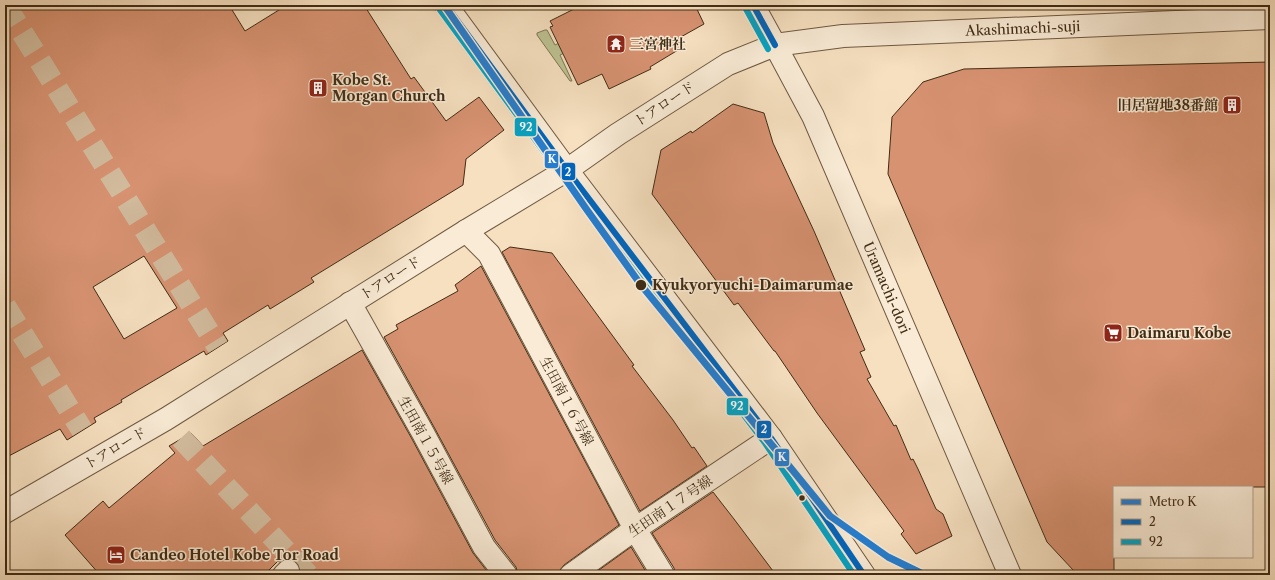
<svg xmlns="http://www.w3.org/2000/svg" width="1275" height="580" font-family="'Libre Caslon Text','Noto Serif JP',serif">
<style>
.green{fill:#bdc292;stroke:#7e7754}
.building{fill:#d79271;stroke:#402c15;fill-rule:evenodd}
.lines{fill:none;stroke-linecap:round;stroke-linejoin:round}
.pedestrian-tunnel{stroke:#d2bc9e;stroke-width:22;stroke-dasharray:22 11;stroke-linecap:butt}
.minor-casing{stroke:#6e5940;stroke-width:24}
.tertiary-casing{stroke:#6e5940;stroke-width:24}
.minor{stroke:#f9ebd6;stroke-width:22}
.tertiary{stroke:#f9ebd6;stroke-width:22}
.bus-1-casing{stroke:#f9ebd6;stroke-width:9}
.bus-2-casing{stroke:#f9ebd6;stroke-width:9}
.bus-1{stroke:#0065bd;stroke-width:6}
.bus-2{stroke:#03a3c5;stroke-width:6}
.metro-1-casing{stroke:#f9ebd6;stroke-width:10}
.metro-1{stroke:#267dce;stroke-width:7}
.stop-dot{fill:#402c15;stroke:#f9ebd6;stroke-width:1.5}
.labels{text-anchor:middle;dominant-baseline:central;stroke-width:3;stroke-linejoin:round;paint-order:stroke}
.street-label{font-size:14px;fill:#402c15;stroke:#f9ebd6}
.poi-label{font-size:14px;font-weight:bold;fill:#402c15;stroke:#f9ebd6;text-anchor:start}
.stop-label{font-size:14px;font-weight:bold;fill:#402c15;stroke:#f9ebd6;text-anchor:start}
.line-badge{stroke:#f9ebd6;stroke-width:1.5}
.badge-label{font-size:11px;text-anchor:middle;font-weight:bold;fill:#fff}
</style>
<rect width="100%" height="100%" fill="#f6e0c0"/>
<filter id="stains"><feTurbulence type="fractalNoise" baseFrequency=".005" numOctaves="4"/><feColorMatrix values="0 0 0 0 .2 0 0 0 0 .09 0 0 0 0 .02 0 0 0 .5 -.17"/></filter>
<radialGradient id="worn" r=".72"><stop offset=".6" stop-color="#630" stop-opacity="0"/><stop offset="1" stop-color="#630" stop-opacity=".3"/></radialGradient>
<path class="green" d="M545,30H547L555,45L579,34L584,44L560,55L572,81H570L537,35V33Z"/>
<g class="building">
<path d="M5,5H229L245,31L287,5H364L411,79L414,77L446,121L479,97L504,130L466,159L463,185L311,278L314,282L270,309L268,305L223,333L228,341L206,355L204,351L121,400L122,402L94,418L96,422L67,440L60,429L5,458ZM144,256L177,308L124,339L93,287Z"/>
<path d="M582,5H695L704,24L679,38L683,47L650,67L651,69L609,89L602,74L578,85L550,27L553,26L550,21Z"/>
<path d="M1270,62V487H1114V575H1088L1074,571L1047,542L888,174L892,117L923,82L964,69Z"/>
<path d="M733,104L764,113L773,143L814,231L865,350L860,352L871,377L867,379L894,426L896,425L911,460L913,459L918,469L936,509L943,514L952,536L916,554L901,534L904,531L817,413L775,351H774L738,303L734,305L652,194L661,150L691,131L692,133Z"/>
<path d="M510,247L552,253L634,365L632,366L673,420L692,448L694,447L707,466L640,511L502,252Z"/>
<path d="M481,266L619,525L564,565L560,570L559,575H518L516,567L495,540L434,427L384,337L398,329L396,325L458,291L455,285Z"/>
<path d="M362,350L412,439L473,553L490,575H300V567L297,562L291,559H285L279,562L278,561L264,575H100L65,535L103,501L109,508L175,453L169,446L191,433L203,446Z"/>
<path d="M713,492L734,519L776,575H675L674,568L652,533Z"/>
<path d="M631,547L648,575H592Z"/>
</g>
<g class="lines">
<g class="pedestrian-tunnel">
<path d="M5,5L218,347"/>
<path d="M5,306L82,430"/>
<path d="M181,438L308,575"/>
</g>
<defs>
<g id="minor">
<path d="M466,231L489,254L635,529L663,575"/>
<path d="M350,303L423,433L484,547L506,575"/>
<path d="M284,575L288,571"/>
<path d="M571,575L635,529L771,438"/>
</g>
<g id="tertiary">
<path d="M446,5L567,170L771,438L864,575"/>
<path id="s1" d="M753,5L775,45L813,116L1010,575"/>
<path id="s2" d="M5,512L166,419L466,231L567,170L618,134L728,64L775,45L843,36L1270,18"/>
</g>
</defs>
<use href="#minor" class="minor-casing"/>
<use href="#tertiary" class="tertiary-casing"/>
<use href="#minor" class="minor"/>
<use href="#tertiary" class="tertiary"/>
<defs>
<g id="bus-1">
<path d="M446,5L567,170L771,438L864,575"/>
<path d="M753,5L775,45"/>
</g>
<g id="bus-2">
<path d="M746,9L768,49"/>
<path d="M440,10L561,175L765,443L854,575"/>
</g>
</defs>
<use href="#bus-1" class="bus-1-casing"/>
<use href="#bus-2" class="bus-2-casing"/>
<use href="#bus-1" class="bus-1"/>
<use href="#bus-2" class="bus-2"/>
<defs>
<path id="metro-1" d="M444,5L587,210L641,285L830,516L888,557L925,575"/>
</defs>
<use href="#metro-1" class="metro-1-casing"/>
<use href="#metro-1" class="metro-1"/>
</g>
<defs>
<symbol id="temple-square" viewBox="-11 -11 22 22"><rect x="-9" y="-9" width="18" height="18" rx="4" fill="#8f2418" stroke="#f9ebd6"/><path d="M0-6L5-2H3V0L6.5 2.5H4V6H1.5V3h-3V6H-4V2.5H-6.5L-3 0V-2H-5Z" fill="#fff"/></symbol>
<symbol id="building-square" viewBox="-11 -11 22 22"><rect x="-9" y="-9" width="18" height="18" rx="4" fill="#8f2418" stroke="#f9ebd6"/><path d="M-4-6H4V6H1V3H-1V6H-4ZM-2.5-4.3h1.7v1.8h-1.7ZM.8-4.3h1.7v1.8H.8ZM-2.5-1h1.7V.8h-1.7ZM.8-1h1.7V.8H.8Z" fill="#fff"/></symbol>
<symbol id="supermarket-square" viewBox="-11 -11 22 22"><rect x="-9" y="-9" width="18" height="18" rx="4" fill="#8f2418" stroke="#f9ebd6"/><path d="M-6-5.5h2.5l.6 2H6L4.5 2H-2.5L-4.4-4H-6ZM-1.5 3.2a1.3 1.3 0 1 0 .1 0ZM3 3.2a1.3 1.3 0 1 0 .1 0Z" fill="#fff"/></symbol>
<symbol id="hotel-square" viewBox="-11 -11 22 22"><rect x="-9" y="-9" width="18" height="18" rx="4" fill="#8f2418" stroke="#f9ebd6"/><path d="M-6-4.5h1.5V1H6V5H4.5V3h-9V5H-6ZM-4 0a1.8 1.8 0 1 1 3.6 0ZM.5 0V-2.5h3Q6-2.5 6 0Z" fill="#fff"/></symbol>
</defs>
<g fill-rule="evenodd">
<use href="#temple-square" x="605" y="33" width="22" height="22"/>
<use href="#building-square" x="307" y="77" width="22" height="22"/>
<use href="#building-square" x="1221" y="94" width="22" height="22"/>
<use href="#supermarket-square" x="1102" y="322" width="22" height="22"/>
<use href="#hotel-square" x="105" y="544" width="22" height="22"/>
</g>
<g class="stop-dot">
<circle cx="641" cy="285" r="6"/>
<circle cx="802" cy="498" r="3.5"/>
</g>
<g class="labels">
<g class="street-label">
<text stroke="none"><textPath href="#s2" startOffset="1150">Akashimachi-suji</textPath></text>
<text transform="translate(664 104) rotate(-33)">トアロード</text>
<text transform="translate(390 278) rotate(-32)">トアロード</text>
<text stroke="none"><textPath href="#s1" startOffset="313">Uramachi-dori</textPath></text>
<text transform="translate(567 401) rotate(62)">生田南１６号線</text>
<text transform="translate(426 440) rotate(61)">生田南１５号線</text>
<text transform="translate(115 448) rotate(-30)">トアロード</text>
<text transform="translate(670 506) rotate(-34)">生田南１７号線</text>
</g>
<g class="poi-label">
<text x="630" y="44">三宮神社</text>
<text x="332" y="80">Kobe St.<tspan x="332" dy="16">Morgan Church</tspan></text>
<text x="1218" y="105" text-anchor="end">旧居留地38番館</text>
<text x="1127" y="333">Daimaru Kobe</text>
<text x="130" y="555">Candeo Hotel Kobe Tor Road</text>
</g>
<g class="stop-label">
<text x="652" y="285">Kyukyoryuchi-Daimarumae</text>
</g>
</g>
<g class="line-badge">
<rect x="514" y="117" width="23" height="20" rx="4" fill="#03a3c5"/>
<rect x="544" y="150" width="15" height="19" rx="4" fill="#267dce"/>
<rect x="561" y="162" width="15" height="19" rx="4" fill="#0065bd"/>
<rect x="726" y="397" width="23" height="19" rx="4" fill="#03a3c5"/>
<rect x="756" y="420" width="16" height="19" rx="4" fill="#0065bd"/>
<rect x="774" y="448" width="16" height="19" rx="4" fill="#267dce"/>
</g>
<g class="badge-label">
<text x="526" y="131">92</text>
<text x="552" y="163">K</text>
<text x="568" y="176">2</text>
<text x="737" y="410">92</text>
<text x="764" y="433">2</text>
<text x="782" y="461">K</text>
</g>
<rect width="1275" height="580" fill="none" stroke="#f6e0c0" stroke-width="20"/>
<rect x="6" y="6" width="1263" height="568" fill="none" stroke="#402c15" stroke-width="2"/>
<rect x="10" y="10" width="1255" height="560" fill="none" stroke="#402c15"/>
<rect x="1113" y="486" width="140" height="72" fill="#f9ebd6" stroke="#af9f89"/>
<rect x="1121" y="499" width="20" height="6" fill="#267dce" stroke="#af9f89"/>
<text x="1149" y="506" font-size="12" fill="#402c15">Metro K</text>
<rect x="1121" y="519" width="20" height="6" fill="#0065bd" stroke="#af9f89"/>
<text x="1149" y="526" font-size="12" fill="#402c15">2</text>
<rect x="1121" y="539" width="20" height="6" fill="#03a3c5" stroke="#af9f89"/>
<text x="1149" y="546" font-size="12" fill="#402c15">92</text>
<rect width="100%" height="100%" filter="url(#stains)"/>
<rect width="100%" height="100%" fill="url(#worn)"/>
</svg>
